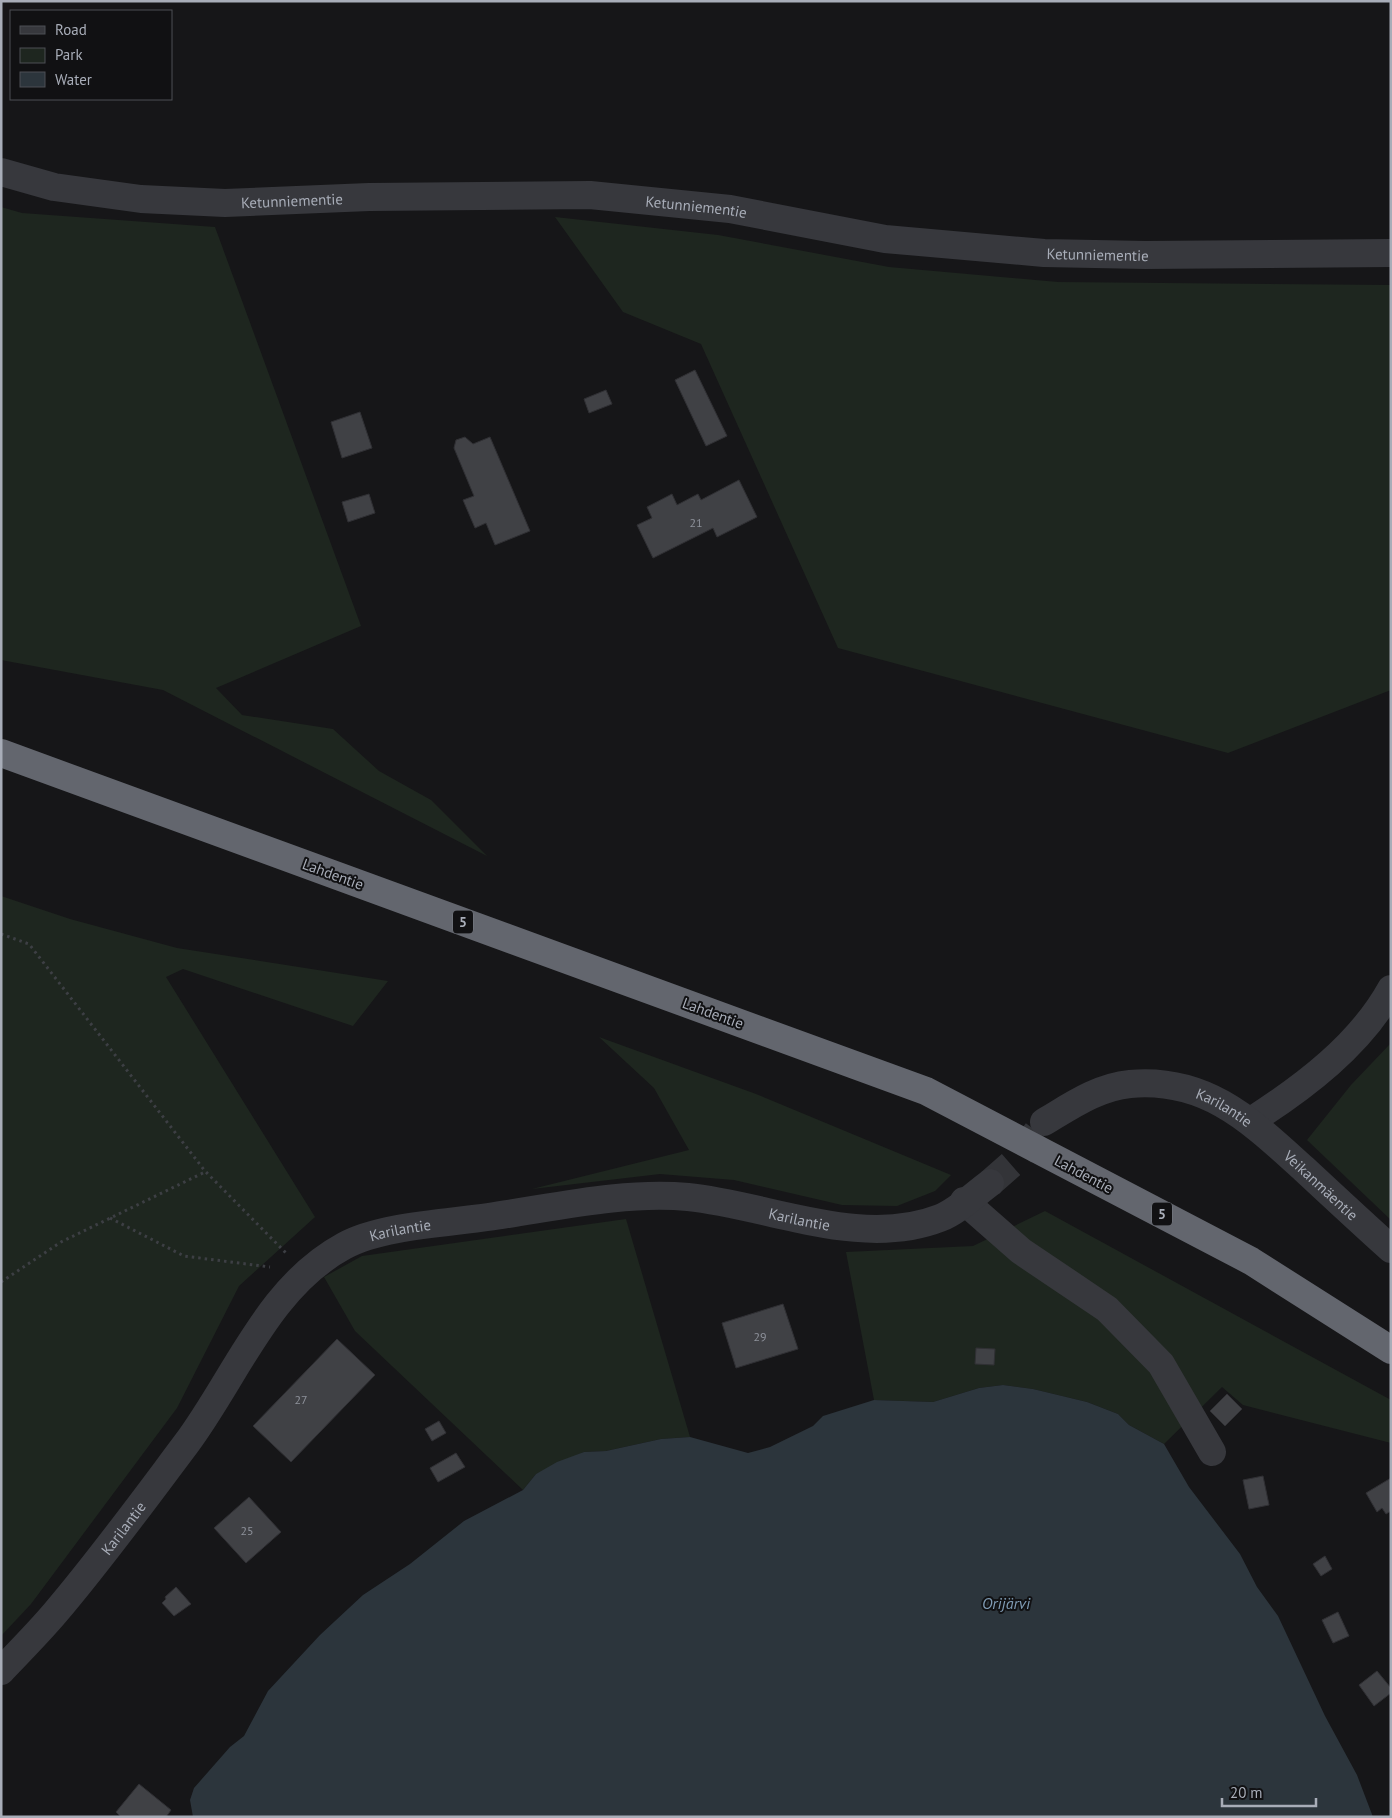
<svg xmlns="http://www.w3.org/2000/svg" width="1392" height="1818" font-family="'PT Sans',sans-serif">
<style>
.green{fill:#1e261f}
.water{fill:#2c353c}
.building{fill:#404145;stroke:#303034}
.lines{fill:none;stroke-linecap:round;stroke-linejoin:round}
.minor-tunnel{stroke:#333438;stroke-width:28;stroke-dasharray:28 14;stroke-linecap:butt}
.path{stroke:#3d3f44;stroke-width:3;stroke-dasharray:2.5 4;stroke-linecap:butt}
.minor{stroke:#37383d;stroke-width:28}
.highway{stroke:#63666e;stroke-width:28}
.labels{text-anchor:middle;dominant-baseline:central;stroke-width:4;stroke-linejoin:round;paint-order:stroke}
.number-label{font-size:12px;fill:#8e929b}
.shield{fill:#111113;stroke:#7b7e86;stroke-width:1}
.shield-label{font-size:14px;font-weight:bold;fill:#a8adb8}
.street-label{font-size:15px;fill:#a8adb8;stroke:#111113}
.water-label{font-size:16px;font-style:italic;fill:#7f9bb3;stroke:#111113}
</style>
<rect width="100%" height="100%" fill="#161618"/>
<g class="green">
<path d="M1,207L22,213L215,227L361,626L216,688L242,715L333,729L379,771L431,800L487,856L163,690L1,660Z"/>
<path d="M555,217L718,235L889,267L1058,282L1391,285V690L1228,753L838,648L701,344L623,312Z"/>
<path d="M1,896L70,919L177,948L388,981L353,1026L183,969L166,977L315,1217L239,1286L177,1408L31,1604L1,1636Z"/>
<path d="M599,1037L756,1094L951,1175L935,1191L897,1206L842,1205L734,1180L660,1174L532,1189L689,1150L654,1088Z"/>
<path d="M1391,1043V1220L1307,1140L1351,1085Z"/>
<path d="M1045,1211L1391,1400V1443L1243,1405L1222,1387L1164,1444L1129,1425L1118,1414L1087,1402L1033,1389L1003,1385L979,1388L933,1402L874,1400L846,1252L973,1246Z"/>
<path d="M626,1219L690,1437L661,1439L606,1451L584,1452L536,1474L523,1490L355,1331L324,1277L362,1256Z"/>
</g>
<path class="water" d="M1003,1385L1033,1389L1087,1402L1118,1414L1129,1425L1164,1444L1189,1487L1240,1554L1257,1587L1278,1616L1325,1716L1357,1775L1373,1817H193L190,1800L194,1788L230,1747L244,1736L268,1691L320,1635L363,1595L410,1564L464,1521L523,1490L536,1474L557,1462L584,1452L606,1451L661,1439L690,1437L748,1453L770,1447L813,1426L823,1416L874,1400L933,1402L979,1388Z"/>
<g class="building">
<path d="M695,370L727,436L706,446L675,380Z"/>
<path d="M606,390L612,404L589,413L584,399Z"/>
<path d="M360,412L372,448L342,458L331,422Z"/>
<path d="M465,437L473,444L490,437L530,531L495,545L486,523L475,528L463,500L474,496L454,448L456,440Z"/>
<path d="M739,480L757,517L717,537L713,528L653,558L637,525L652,518L647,507L672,494L677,505L698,494L701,500Z"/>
<path d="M369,494L375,513L348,522L342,502Z"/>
<path d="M783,1304L798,1349L736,1368L722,1323Z"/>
<path d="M337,1339L375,1375L291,1462L253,1426Z"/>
<path d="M976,1348L995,1349L994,1365L975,1364Z"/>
<path d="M1227,1394L1242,1409L1225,1426L1210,1411Z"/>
<path d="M439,1421L446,1433L432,1441L425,1429Z"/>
<path d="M456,1453L465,1467L438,1482L430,1468Z"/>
<path d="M1263,1476L1269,1505L1249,1509L1243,1480Z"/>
<path d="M1391,1478V1511L1386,1514L1382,1508L1377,1512L1366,1493Z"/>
<path d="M249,1497L281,1532L246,1563L214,1528Z"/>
<path d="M1325,1556L1332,1569L1321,1576L1313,1564Z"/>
<path d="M176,1587L191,1604L174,1616L162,1603L166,1599L165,1597Z"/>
<path d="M1338,1612L1349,1636L1333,1643L1322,1620Z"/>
<path d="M1377,1671L1391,1688V1693L1374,1706L1359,1685Z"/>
<path d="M139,1784L171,1810L166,1817H121L116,1812Z"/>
</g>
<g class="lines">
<path class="minor-tunnel" d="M990,1183L1014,1162L1042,1125"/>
<g class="path">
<path d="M1,934L29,944L205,1171L286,1253"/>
<path d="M110,1218L184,1256L270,1267"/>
<path d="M1,1282L61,1242L205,1172"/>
</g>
<g class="minor">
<path id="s1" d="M1,172L54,187L141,199L225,203L369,197L590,195L730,209L885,239L1044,253L1145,255L1391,253"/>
<path d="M1251,1121C1304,1087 1360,1045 1391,989"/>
<path id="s2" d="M1044,1122C1071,1106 1098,1087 1130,1084C1207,1077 1252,1122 1304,1169C1333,1196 1362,1223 1391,1249"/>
<path d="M964,1201L1021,1251L1107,1309L1161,1364L1212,1452"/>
<path id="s3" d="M1,1671C19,1652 38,1633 55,1613C101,1559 144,1500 186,1444C236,1377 268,1287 344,1246C380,1226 447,1223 488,1217C552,1208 623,1191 688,1197C768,1205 861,1249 940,1218C958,1211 975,1194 990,1183"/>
</g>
<path class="highway" d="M1,753L926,1091L1251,1261L1391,1350"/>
</g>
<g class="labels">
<g class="number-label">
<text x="696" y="522">21</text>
<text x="760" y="1336">29</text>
<text x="301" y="1399">27</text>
<text x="247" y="1530">25</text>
</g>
<g class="shield">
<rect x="453" y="910.5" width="20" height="23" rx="4"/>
<rect x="1152" y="1202.5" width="20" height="23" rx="4"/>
</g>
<g class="shield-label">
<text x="463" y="922">5</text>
<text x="1162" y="1214">5</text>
</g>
<g class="street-label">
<text stroke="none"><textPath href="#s1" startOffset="294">Ketunniementie</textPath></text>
<text stroke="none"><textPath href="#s1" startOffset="699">Ketunniementie</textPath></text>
<text stroke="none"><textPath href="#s1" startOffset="1104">Ketunniementie</textPath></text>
<text transform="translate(333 874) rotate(20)">Lahdentie</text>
<text transform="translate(713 1013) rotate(20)">Lahdentie</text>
<text stroke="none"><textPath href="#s2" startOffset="194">Karilantie</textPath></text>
<text transform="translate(1084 1174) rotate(28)">Lahdentie</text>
<text stroke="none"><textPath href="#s2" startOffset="319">Veikanmäentie</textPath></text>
<text stroke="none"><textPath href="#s3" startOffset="1012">Karilantie</textPath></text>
<text stroke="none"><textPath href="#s3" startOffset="608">Karilantie</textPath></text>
<text stroke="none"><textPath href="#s3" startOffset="188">Karilantie</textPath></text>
</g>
<g class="water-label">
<text x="1006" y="1603">Orijärvi</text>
</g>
</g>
<rect width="1392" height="1818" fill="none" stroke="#a8adb8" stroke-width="5"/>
<rect x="10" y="10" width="162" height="90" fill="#111113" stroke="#4d4f55"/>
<rect x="20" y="26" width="25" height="8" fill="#37383d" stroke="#4d4f55"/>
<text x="55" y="35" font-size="15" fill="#a8adb8">Road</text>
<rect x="20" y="48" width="25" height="15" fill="#1e261f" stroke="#4d4f55"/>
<text x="55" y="60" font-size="15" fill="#a8adb8">Park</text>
<rect x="20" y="72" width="25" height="15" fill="#2c353c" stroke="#4d4f55"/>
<text x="55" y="85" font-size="15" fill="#a8adb8">Water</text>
<path d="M1222 1798v8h94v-8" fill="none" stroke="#a8adb8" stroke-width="2.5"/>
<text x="1230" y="1798" font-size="15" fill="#a8adb8" stroke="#111113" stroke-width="4" paint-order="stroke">20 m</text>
</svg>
